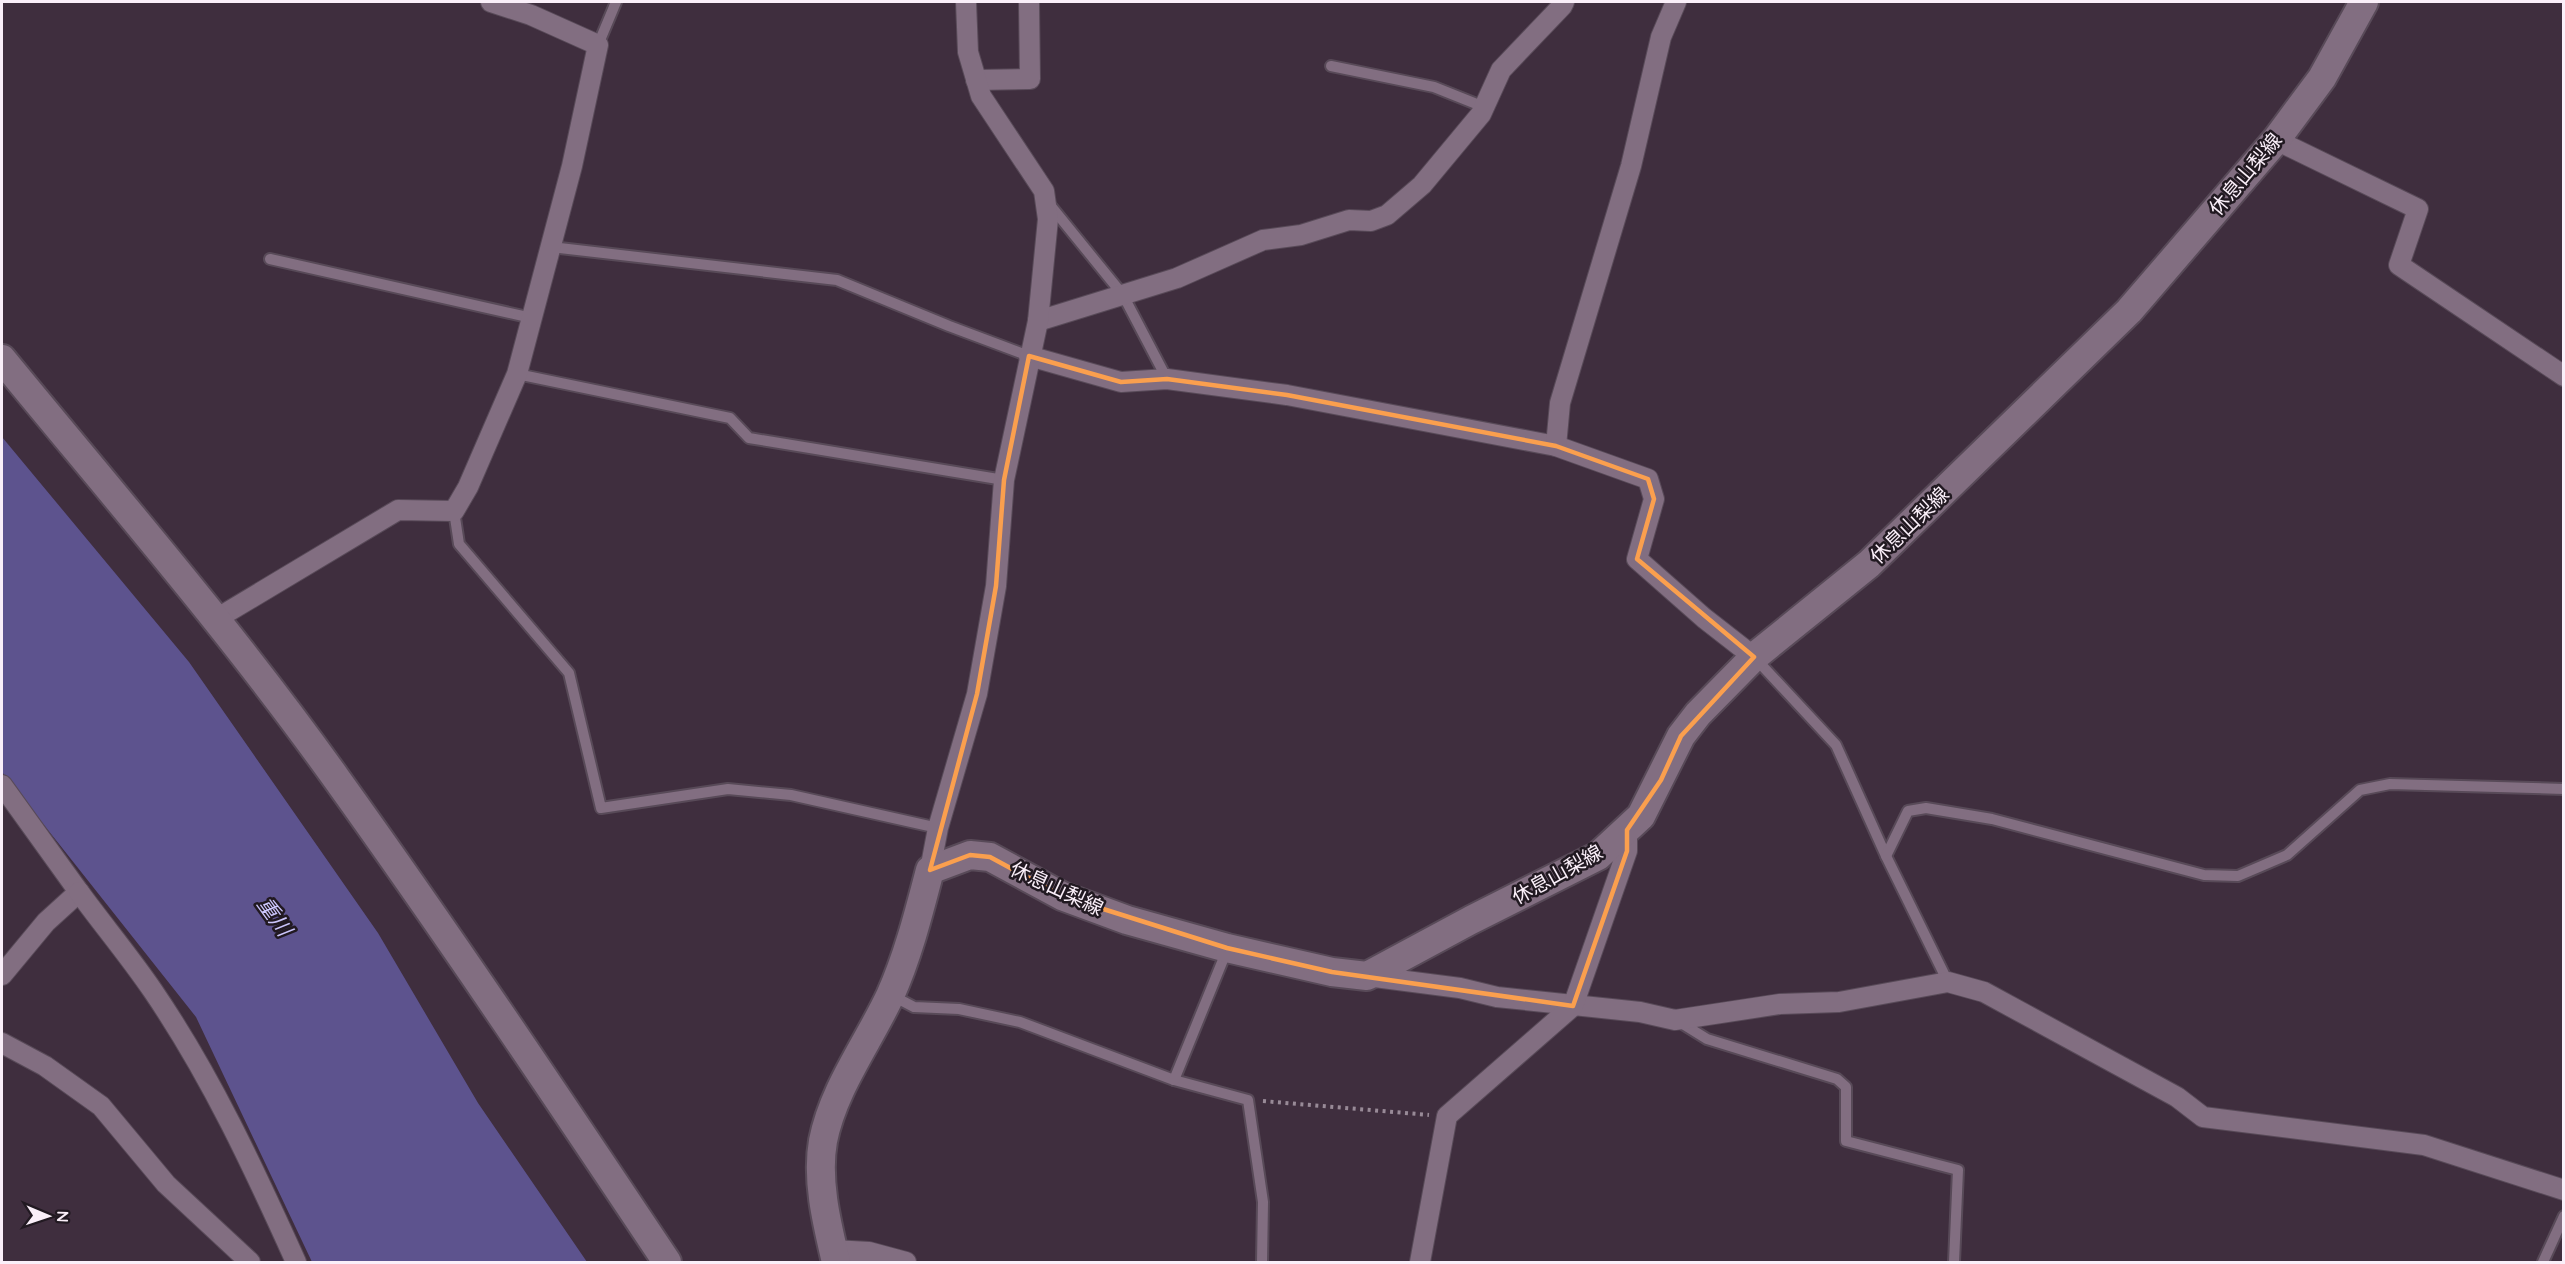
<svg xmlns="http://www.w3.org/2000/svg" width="2565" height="1264" font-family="Quicksand,'Noto Sans JP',sans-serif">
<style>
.water{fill:#5d538e}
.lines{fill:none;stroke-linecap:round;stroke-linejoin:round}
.lane-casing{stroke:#584a58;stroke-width:14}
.street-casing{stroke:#584a58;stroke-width:22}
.secondary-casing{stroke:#584a58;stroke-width:32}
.path{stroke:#988a97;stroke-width:4;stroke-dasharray:3 4.5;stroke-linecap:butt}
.lane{stroke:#826e81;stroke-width:10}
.street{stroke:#826e81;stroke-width:20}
.secondary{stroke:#826e81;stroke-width:28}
.marked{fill:none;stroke:#fa9f4e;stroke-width:4.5;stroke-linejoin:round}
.labels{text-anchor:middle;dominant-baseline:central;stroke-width:5;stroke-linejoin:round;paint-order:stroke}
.street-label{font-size:20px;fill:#faeff9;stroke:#211921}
.water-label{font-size:21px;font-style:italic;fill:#cbc5fb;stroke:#211921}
</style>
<rect width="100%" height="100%" fill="#3f2e3e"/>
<path class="water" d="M2,437L189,662L378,933L478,1103L587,1262H312L196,1017L2,772Z"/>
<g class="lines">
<defs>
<g id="lane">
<path d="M598,45L616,2"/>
<path d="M1331,66L1434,87L1484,107"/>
<path d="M1050,205L1123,295L1167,379"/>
<path d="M551,247L837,280L949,326L1029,356"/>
<path d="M270,259L532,318"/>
<path d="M517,374L730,418L749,438L1004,480"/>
<path d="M454,511L459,544L569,673L601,808L728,789L791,795L938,828"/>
<path d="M1755,658L1836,745L1886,856L1948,982"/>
<path d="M1886,856L1908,811L1926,808L1992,819L2204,875L2238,876L2287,855L2360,790L2390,784L2564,789"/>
<path d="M891,995L914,1007L959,1009L1020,1022L1174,1080L1248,1100L1263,1202L1262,1262"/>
<path d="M1678,1021L1707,1039L1837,1079L1846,1087V1141L1958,1170L1954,1262"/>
<path d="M1174,1080L1227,950"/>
<path d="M2543,1262L2564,1216"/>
</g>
<g id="street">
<path d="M976,80L1030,79L1029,2"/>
<path d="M2276,140L2418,209L2399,265L2564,376"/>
<path d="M1038,321L1177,278L1263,240L1301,235L1349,220L1371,221L1387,215L1422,185L1481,114L1501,70L1562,6L1564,2"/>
<path d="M1029,356L1121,382L1167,379L1287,395L1556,446L1648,479L1654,499L1637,559L1704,618L1754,657"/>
<path d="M1556,446L1560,403L1631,166L1661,37L1676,2"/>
<path d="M216,619L398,510L454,511L468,487L517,374L572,166L598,45L531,15L491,2"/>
<path d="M2,785L79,892L46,922L2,975"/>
<path d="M930,870L938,828L977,694L996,586L1004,480L1038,321L1048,219L1044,191L981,96L968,52L966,2"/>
<path d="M79,892C103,925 130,957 153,991C211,1076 254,1169 296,1262"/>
<path d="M1367,976L1460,988L1497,997L1640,1012L1675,1020L1780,1004L1839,1002L1948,982L1984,992L2177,1097L2203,1117L2424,1145L2564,1190"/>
<path d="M2,1043L45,1066L101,1106L166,1184L250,1262"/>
<path d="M833,1250L869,1252L906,1262"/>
<path d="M1420,1262L1447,1116L1573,1006L1627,851V830"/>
</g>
<g id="secondary">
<path d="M2,359C115,497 232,632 336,778C450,937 559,1100 667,1262"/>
<path d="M836,1262C827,1224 816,1180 823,1141C833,1089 868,1043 890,996C908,956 919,912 930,870L970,855L990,857L1062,896L1127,920L1227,948L1332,972L1367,976L1471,920L1598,856L1641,816L1681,736L1698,714L1754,657L1869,564L2129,311L2276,140L2322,78L2364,2"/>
</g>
</defs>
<use href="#lane" class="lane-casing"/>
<use href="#street" class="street-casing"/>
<use href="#secondary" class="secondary-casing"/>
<path class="path" d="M1263,1101L1429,1115"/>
<use href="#lane" class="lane"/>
<use href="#street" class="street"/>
<use href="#secondary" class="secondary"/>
</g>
<path class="marked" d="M1029,356L1121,382L1167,379L1287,395L1556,446L1648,479L1654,499L1637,559L1754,657L1681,736L1661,780L1627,830V851L1573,1006L1332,972L1227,948L1062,896L990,857L970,855L930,870L977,694L996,586L1004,480Z"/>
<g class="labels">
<g class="street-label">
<text transform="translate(2245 174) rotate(-50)">休息山梨線</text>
<text transform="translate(1909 525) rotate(-44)">休息山梨線</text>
<text transform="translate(1557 874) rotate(-29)">休息山梨線</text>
<text transform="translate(1057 888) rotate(25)">休息山梨線</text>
</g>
<g class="water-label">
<text transform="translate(275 916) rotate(54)">重川</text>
</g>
</g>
<rect width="2565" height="1264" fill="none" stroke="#faeff9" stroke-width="6"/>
<g transform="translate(48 1216) rotate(92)" stroke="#211921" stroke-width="4.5" paint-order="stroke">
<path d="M0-4.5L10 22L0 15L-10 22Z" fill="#faeff9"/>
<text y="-9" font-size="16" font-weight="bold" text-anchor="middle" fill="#faeff9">N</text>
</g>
</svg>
